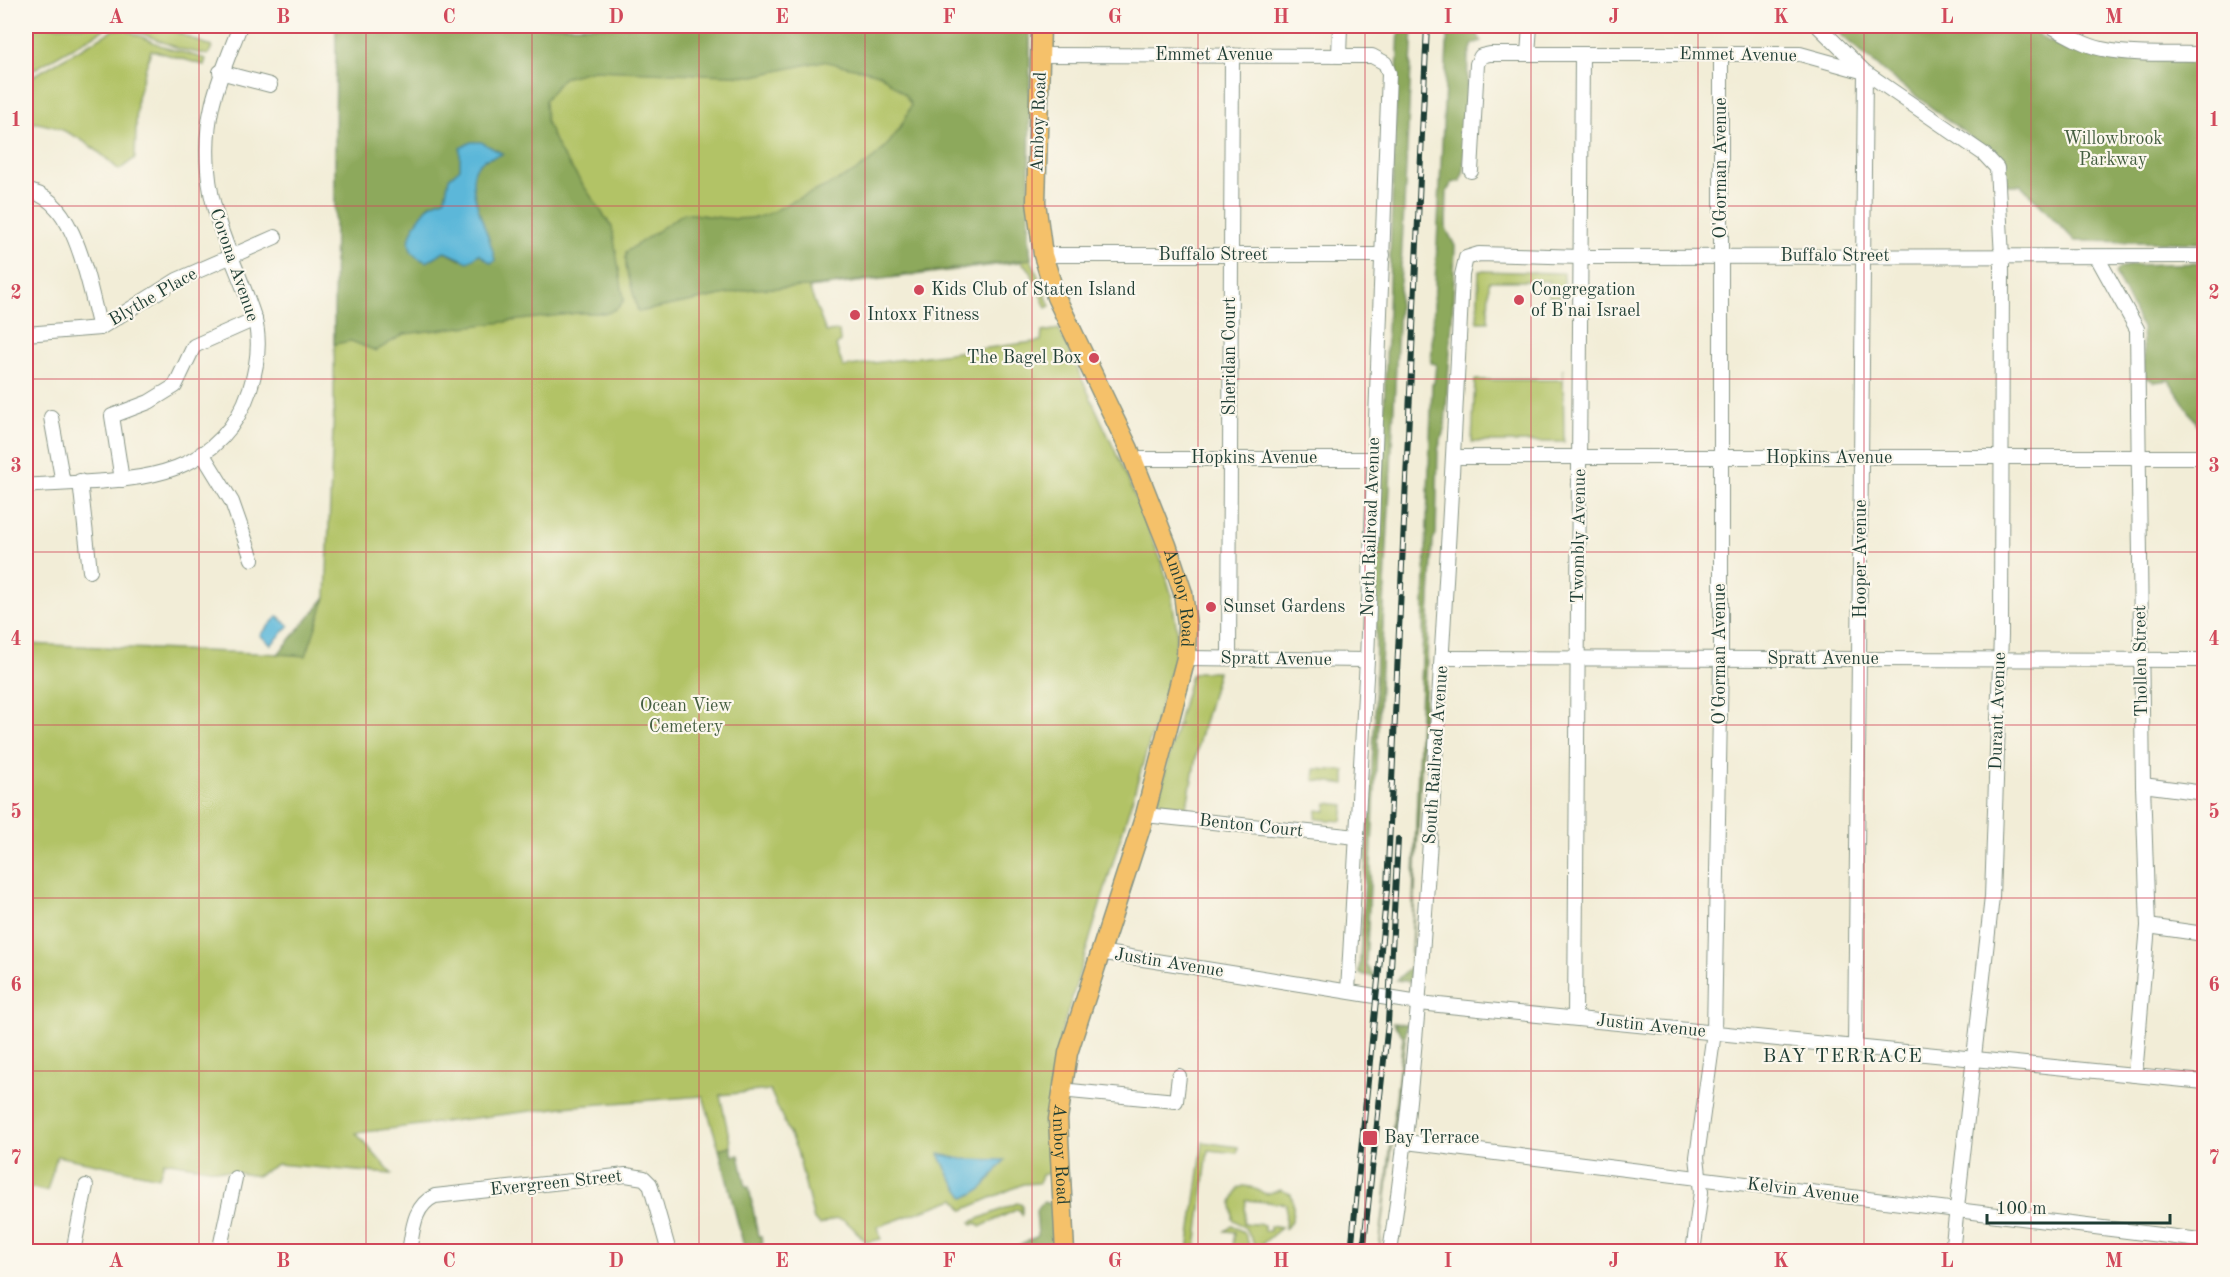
<svg xmlns="http://www.w3.org/2000/svg" width="2230" height="1277" font-family="'Old Standard TT',serif">
<style>
.green{fill:#b2c366;stroke:#68804d;stroke-width:1.5}
.forest{fill:#8da95b;stroke:#567348;stroke-width:1.5;fill-rule:evenodd}
.water{fill:#5bb7d9;stroke:#3d7a86;stroke-width:1.5}
.lines{fill:none;stroke-linecap:round;stroke-linejoin:round}
.minor-casing{stroke:#889586;stroke-width:16}
.major-casing{stroke:#889586;stroke-width:21}
.minor{stroke:#fff;stroke-width:14}
.major{stroke:#f5c16b;stroke-width:18}
.rail-casing{stroke:#1f3d34;stroke-width:6}
.rail{stroke:#fbf7ec;stroke-width:4;stroke-dasharray:11;stroke-linecap:butt}
.grid{fill:none;stroke:#d1495b;stroke-width:1.5;stroke-opacity:0.55}
.poi-dot{fill:#d1495b;stroke:#fbf7ec;stroke-width:2}
.labels{text-anchor:middle;dominant-baseline:central;stroke-width:4.5;stroke-linejoin:round;paint-order:stroke}
.street-label{font-size:18px;fill:#1f3d34;stroke:#fbf7ec}
.park-label{font-size:18px;fill:#445e40;stroke:#fbf7ec}
.poi-label{font-size:18px;fill:#1f3d34;stroke:#fbf7ec;text-anchor:start}
.neighbourhood-label{font-size:20px;letter-spacing:1.5px;fill:#1f3d34;stroke:#fbf7ec}
.neatline{fill:none;stroke:#d1495b;stroke-width:2}
.grid-label{font-size:20px;text-anchor:middle;font-weight:bold;fill:#d1495b}
</style>
<rect width="100%" height="100%" fill="#fbf7ec"/>
<filter id="ink" filterUnits="userSpaceOnUse"><feTurbulence type="fractalNoise" baseFrequency=".0167" numOctaves="2"/><feDisplacementMap in="SourceGraphic" scale="12" xChannelSelector="R" yChannelSelector="G"/><feConvolveMatrix kernelMatrix="1 2 1 2 8 2 1 2 1" color-interpolation-filters="sRGB"/></filter>
<filter id="wash" filterUnits="userSpaceOnUse"><feTurbulence type="fractalNoise" baseFrequency=".008" numOctaves="4" result="noise"/><feDisplacementMap in="SourceGraphic" scale="24" xChannelSelector="R" yChannelSelector="G"/><feGaussianBlur stdDeviation="1.35" result="paint"/><feColorMatrix in="noise" values="0 0 0 0 0 0 0 0 0 0 0 0 0 0 0 0 0 1.4 0 .05"/><feComposite in="paint" operator="in"/></filter>
<g filter="url(#wash)">
<rect width="100%" height="100%" fill="#f2edd7"/>
<g class="green">
<path d="M26,26H99L105,29L26,74Z"/>
<path d="M105,26H161L212,47L208,55L180,49L131,29Z"/>
<path d="M336,26H1030L1029,239L1031,259L1050,306L1046,308L1030,270L1021,262L809,288L826,332L839,331L840,342L836,346L843,367L1041,341L1042,332L1059,329L1123,468L1161,560L1171,593L1177,630L1174,661L1061,1034L1050,1088V1173L1042,1175L1039,1183L1023,1184L963,1210L955,1199L877,1227L881,1239L867,1242C849,1227 847,1210 820,1225L814,1220L797,1151L770,1090L720,1095L731,1146L719,1149L703,1096L563,1107L356,1133L392,1174L277,1164L257,1176L164,1161L159,1177L57,1156L47,1191L26,1187V644L306,655L326,596L334,407Z"/>
<path d="M115,29L126,30L167,48L206,59L204,65L151,50L137,98L135,158L119,170C93,145 63,123 26,122V80Z"/>
<path d="M1479,271L1564,273V296L1549,297V281H1489L1488,322H1477Z"/>
<path d="M1563,368L1564,442H1472L1475,380H1563Z"/>
<path d="M1198,672H1218L1199,741L1187,806L1163,804L1158,799L1177,725H1180L1178,722L1191,675Z"/>
<path d="M1315,769L1345,771V784L1314,780Z"/>
<path d="M1327,803L1344,805L1342,821L1316,819L1317,810L1326,811Z"/>
<path d="M1203,1142L1238,1147L1237,1153L1208,1150L1196,1248L1221,1251H1188Z"/>
<path d="M1243,1186L1251,1187L1266,1194L1281,1190L1291,1194C1295,1205 1294,1221 1285,1229L1286,1204L1246,1200L1244,1223L1264,1225V1231H1270V1226L1281,1228L1257,1248L1245,1228L1233,1219L1232,1202L1238,1189Z"/>
<path d="M1017,1203L1022,1205V1215L1018,1209L980,1227L977,1223L972,1225L971,1222Z"/>
<path d="M1232,1226L1244,1232L1252,1251H1232L1235,1232L1225,1231Z"/>
</g>
<g class="forest">
<path d="M336,26H1030L1029,238L1031,259L809,287L752,289L638,312L626,266V252L684,213C709,215 733,222 757,217C770,215 783,206 795,200C848,176 888,163 911,105L905,95L880,74L823,61L754,76L594,70L563,78L545,100L546,121L559,150L612,227L624,300L619,307L608,313H578L404,334L376,351L351,341L334,344ZM490,147L502,153C493,159 480,158 474,169C466,184 490,242 495,260L491,263L479,254L460,260L444,251L427,262L415,225L430,204L445,198L449,178Z"/>
<path d="M1399,26H1413L1366,965L1375,977L1359,974L1375,715L1376,616Z"/>
<path d="M1448,26H1455V31L1477,33L1481,41L1473,44L1468,58L1464,170L1460,181L1452,183L1447,191L1446,228L1455,246L1453,304L1445,426L1438,450L1436,534L1433,541L1410,982L1396,980L1410,968L1412,935L1432,384L1434,383L1436,364L1431,363Z"/>
<path d="M1830,26H2034L2038,35L2047,41C2103,55 2146,61 2204,62V243L2075,241L2021,185H2007L2004,169L1998,158L1887,74Z"/>
<path d="M2204,263V435L2169,380L2155,382L2145,377L2142,328L2115,273L2119,268L2133,265Z"/>
<path d="M326,597L306,656L278,654Z"/>
<path d="M1393,1023L1407,1024L1379,1251L1403,1036Z"/>
<path d="M731,1146L733,1156L739,1155L746,1187H749L758,1236H761L763,1244L760,1245L762,1251H745L719,1149Z"/>
<path d="M1043,1202L1051,1204L1053,1208L1054,1244L1058,1251L1006,1252L1038,1236L1036,1211Z"/>
</g>
<g class="water">
<path d="M471,142H481L503,154C496,157 487,157 481,162C458,181 492,235 495,261L491,263L479,254L468,262L444,251L427,262C395,251 413,224 429,206C432,203 440,201 445,198L449,178L460,168V148Z"/>
<path d="M278,616L289,626L271,645L260,635Z"/>
<path d="M939,1154L962,1159L1005,1160L982,1189L965,1198L950,1177Z"/>
</g>
</g>
<g filter="url(#ink)">
<g class="lines">
<defs>
<g id="minor">
<path d="M1818,26L1865,72L1855,1047"/>
<path d="M2051,26C2067,35 2084,45 2102,49C2135,56 2171,53 2204,54"/>
<path d="M1528,54L1530,26"/>
<path d="M1041,55L1372,56L1385,63L1389,73L1367,660L1348,991"/>
<path d="M1339,56L1340,26"/>
<path d="M220,72L270,85"/>
<path d="M1471,171L1477,64L1481,56L1490,54H1800L1865,72L1984,154L1997,168L2002,257L2001,635L1992,897L1952,1252"/>
<path d="M26,191C76,195 89,288 100,328"/>
<path d="M1043,255H1383"/>
<path d="M2097,257L2137,329L2143,785L2148,926L2135,1075"/>
<path d="M26,334L100,328L177,280L275,237"/>
<path d="M51,417L63,483"/>
<path d="M202,453L232,502L252,559"/>
<path d="M1454,457H2204"/>
<path d="M1134,459H1373"/>
<path d="M122,480L112,416L149,402L175,386L194,346L255,319"/>
<path d="M80,481L90,571"/>
<path d="M26,486C112,478 215,493 250,389C257,367 261,340 254,317C238,267 212,224 208,170C203,112 220,78 240,26"/>
<path d="M1186,658L1367,660"/>
<path d="M1229,658L1232,55"/>
<path d="M1442,658L2204,660"/>
<path d="M2143,785L2204,793"/>
<path d="M1145,815L1357,837"/>
<path d="M2148,926L2204,934"/>
<path d="M1099,952L1419,1003L2204,1082"/>
<path d="M1575,1018L1582,54"/>
<path d="M1060,1090L1176,1101L1179,1076"/>
<path d="M1406,1142L2200,1240"/>
<path d="M73,1252L86,1186"/>
<path d="M219,1252L235,1178"/>
<path d="M409,1252C413,1230 413,1206 435,1196L626,1175L644,1178L650,1184L669,1252"/>
<path d="M1390,1252C1413,1100 1423,948 1433,796C1444,622 1454,449 1462,275L1466,258L1479,254L1581,257L2204,256"/>
<path d="M1693,1252L1701,1192L1697,1157L1714,1032L1721,659V54"/>
</g>
<g id="major">
<path id="s1" d="M1041,26L1036,202L1043,255L1056,297L1129,449L1167,545L1183,593L1187,625L1186,658L1145,815L1068,1053L1058,1119L1065,1252"/>
</g>
</defs>
<use href="#minor" class="minor-casing"/>
<use href="#major" class="major-casing"/>
<use href="#minor" class="minor"/>
<use href="#major" class="major"/>
<defs>
<g id="rail">
<path d="M1351,1252L1387,889L1427,26"/>
<path d="M1363,1252L1388,1023L1398,839"/>
</g>
</defs>
<use href="#rail" class="rail-casing"/>
<use href="#rail" class="rail"/>
</g>
</g>
<path class="grid" d="M199,26V1252M366,26V1252M532,26V1252M699,26V1252M865,26V1252M1032,26V1252M1198,26V1252M1365,26V1252M1531,26V1252M1698,26V1252M1864,26V1252M2031,26V1252M26,206H2204M26,379H2204M26,552H2204M26,725H2204M26,898H2204M26,1071H2204"/>
<g class="poi-dot">
<circle cx="919" cy="290" r="6"/>
<circle cx="1519" cy="300" r="6"/>
<circle cx="855" cy="315" r="6"/>
<circle cx="1094" cy="358" r="6"/>
<circle cx="1211" cy="607" r="6"/>
<rect x="1362" y="1130" width="16" height="16" rx="3"/>
</g>
<g class="labels">
<g class="street-label">
<text x="1214" y="55">Emmet Avenue</text>
<text transform="translate(1738 55) rotate(1)">Emmet Avenue</text>
<text transform="translate(1039 122) rotate(-88)">Amboy Road</text>
<text transform="translate(1721 168) rotate(-90)">O'Gorman Avenue</text>
<text x="1213" y="255">Buffalo Street</text>
<text x="1835" y="256">Buffalo Street</text>
<text transform="translate(234 265) rotate(71)">Corona Avenue</text>
<text transform="translate(153 297) rotate(-30)">Blythe Place</text>
<text transform="translate(1230 356) rotate(-90)">Sheridan Court</text>
<text x="1254" y="458">Hopkins Avenue</text>
<text x="1829" y="458">Hopkins Avenue</text>
<text transform="translate(1371 527) rotate(-88)">North Railroad Avenue</text>
<text transform="translate(1579 536) rotate(-89)">Twombly Avenue</text>
<text transform="translate(1861 559) rotate(-90)">Hooper Avenue</text>
<text stroke="none"><textPath href="#s1" startOffset="600">Amboy Road</textPath></text>
<text transform="translate(1720 654) rotate(-90)">O'Gorman Avenue</text>
<text transform="translate(1276 659) rotate(1)">Spratt Avenue</text>
<text x="1823" y="659">Spratt Avenue</text>
<text transform="translate(2141 661) rotate(-91)">Thollen Street</text>
<text transform="translate(1998 711) rotate(-88)">Durant Avenue</text>
<text transform="translate(1436 755) rotate(-86)">South Railroad Avenue</text>
<text transform="translate(1251 826) rotate(6)">Benton Court</text>
<text transform="translate(1169 963) rotate(9)">Justin Avenue</text>
<text transform="translate(1651 1026) rotate(6)">Justin Avenue</text>
<text stroke="none"><textPath href="#s1" startOffset="1176">Amboy Road</textPath></text>
<text transform="translate(556 1183) rotate(-6)">Evergreen Street</text>
<text transform="translate(1803 1191) rotate(7)">Kelvin Avenue</text>
</g>
<g class="park-label">
<text x="2113" y="139">Willowbrook<tspan x="2113" dy="21">Parkway</tspan></text>
<text x="686" y="706">Ocean View<tspan x="686" dy="21">Cemetery</tspan></text>
</g>
<g class="poi-label">
<text x="931" y="290">Kids Club of Staten Island</text>
<text x="1531" y="290">Congregation<tspan x="1531" dy="21">of B'nai Israel</tspan></text>
<text x="867" y="315">Intoxx Fitness</text>
<text x="1082" y="358" text-anchor="end">The Bagel Box</text>
<text x="1223" y="607">Sunset Gardens</text>
<text x="1384" y="1138">Bay Terrace</text>
</g>
<g class="neighbourhood-label">
<text x="1843" y="1057">BAY TERRACE</text>
</g>
</g>
<rect width="2230" height="1277" fill="none" stroke="#fbf7ec" stroke-width="66"/>
<path d="M1987 1214v9h183v-9" fill="none" stroke="#1f3d34" stroke-width="3"/>
<text x="1996" y="1214" font-size="18" fill="#1f3d34" stroke="#fbf7ec" stroke-width="4.5" paint-order="stroke">100 m</text>
<rect x="33" y="33" width="2164" height="1211" class="neatline"/>
<g class="grid-label">
<text x="116" y="23">A</text>
<text x="283" y="23">B</text>
<text x="449" y="23">C</text>
<text x="616" y="23">D</text>
<text x="782" y="23">E</text>
<text x="949" y="23">F</text>
<text x="1115" y="23">G</text>
<text x="1281" y="23">H</text>
<text x="1448" y="23">I</text>
<text x="1614" y="23">J</text>
<text x="1781" y="23">K</text>
<text x="1947" y="23">L</text>
<text x="2114" y="23">M</text>
<text x="16" y="126">1</text>
<text x="2214" y="126">1</text>
<text x="16" y="299">2</text>
<text x="2214" y="299">2</text>
<text x="16" y="472">3</text>
<text x="2214" y="472">3</text>
<text x="16" y="645">4</text>
<text x="2214" y="645">4</text>
<text x="16" y="818">5</text>
<text x="2214" y="818">5</text>
<text x="16" y="991">6</text>
<text x="2214" y="991">6</text>
<text x="16" y="1164">7</text>
<text x="2214" y="1164">7</text>
<text x="116" y="1267">A</text>
<text x="283" y="1267">B</text>
<text x="449" y="1267">C</text>
<text x="616" y="1267">D</text>
<text x="782" y="1267">E</text>
<text x="949" y="1267">F</text>
<text x="1115" y="1267">G</text>
<text x="1281" y="1267">H</text>
<text x="1448" y="1267">I</text>
<text x="1614" y="1267">J</text>
<text x="1781" y="1267">K</text>
<text x="1947" y="1267">L</text>
<text x="2114" y="1267">M</text>
</g>
</svg>
